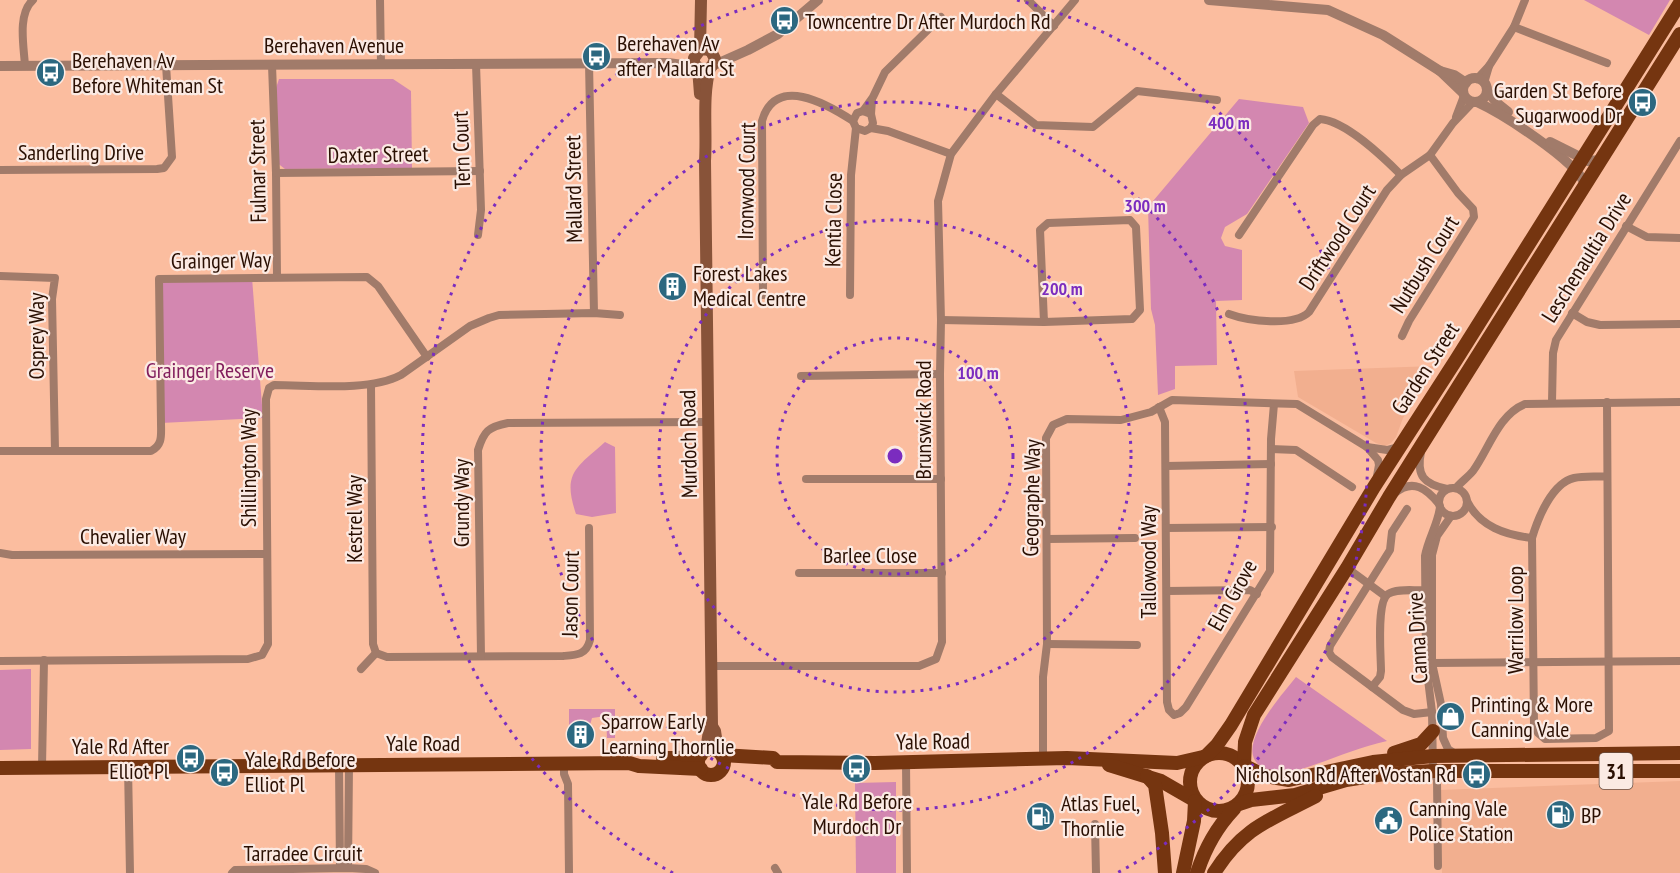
<svg xmlns="http://www.w3.org/2000/svg" width="1680" height="873" font-family="'PT Sans Narrow',sans-serif">
<style>
.built{fill:#f2af8f}
.green{fill:#d387b0}
.lines{fill:none;stroke-linecap:round;stroke-linejoin:round}
.minor{stroke:#a17b6a;stroke-width:8}
.tertiary{stroke:#a17b6a;stroke-width:10}
.secondary{stroke:#885339;stroke-width:12}
.primary{stroke:#753510;stroke-width:14}
.ring{fill:none;stroke:#7b2cbf;stroke-width:3;stroke-dasharray:3 6}
.labels{text-anchor:middle;dominant-baseline:central;stroke-width:4.5;stroke-linejoin:round;paint-order:stroke}
.shield{fill:#fbeae3;stroke:#695146;stroke-width:1.5}
.shield-label{font-size:21px;font-weight:bold;fill:#2a0f02}
.poi-label{font-size:22px;fill:#2a0f02;stroke:#fbeae3;text-anchor:start}
.street-label{font-size:22px;fill:#2a0f02;stroke:#fbeae3}
.park-label{font-size:22px;fill:#821e5d;stroke:#fbeae3}
.centre{fill:#7b2cbf;stroke:#fbeae3;stroke-width:3}
.ring-label{font-size:18px;text-anchor:middle;font-weight:bold;fill:#7b2cbf;stroke:#fbeae3;stroke-width:4.5;stroke-linejoin:round;paint-order:stroke}
</style>
<rect width="100%" height="100%" fill="#fbbd9f"/>
<g class="built">
<path d="M1434,366L1403,418L1396,437L1391,443L1385,446L1376,443L1298,397L1294,371Z"/>
<path d="M1680,781V873H1442L1439,790Z"/>
</g>
<g class="green">
<path d="M1584,0H1670L1649,35Z"/>
<path d="M279,79H393L411,91L412,168L285,169L276,162V88Z"/>
<path d="M1239,99L1303,107L1309,123L1247,214L1225,227L1221,238L1225,246L1242,250V300L1216,301L1217,365L1175,366V389L1158,395L1155,325L1151,309L1148,207Z"/>
<path d="M252,278L263,418L161,423L159,279Z"/>
<path d="M605,442L615,447L616,513L592,517L576,514C562,473 576,468 605,442Z"/>
<path d="M31,669V749L0,750V670Z"/>
<path d="M1296,677L1387,741C1355,748 1326,762 1295,771C1284,774 1274,773 1264,768C1229,752 1283,694 1296,677Z"/>
<path d="M569,709H615V738H607L606,716L592,718L590,725L571,726L569,730Z"/>
<path d="M896,782V873H856L855,783Z"/>
</g>
<g class="lines">
<g class="minor">
<path d="M380,0L381,64"/>
<path d="M1028,0L1054,26"/>
<path d="M1514,27L1607,63"/>
<path d="M589,63L594,313"/>
<path d="M476,64L481,210L478,235"/>
<path d="M272,65L276,173L277,277"/>
<path d="M25,66C24,47 17,14 33,0"/>
<path d="M1477,79L1489,66L1514,27L1525,0"/>
<path d="M1484,83L1489,66"/>
<path d="M996,94L1036,125L1093,127L1137,91L1217,100"/>
<path d="M863,111L873,97L885,72L941,17"/>
<path d="M871,114L863,111L857,113L853,121L856,128L865,131L871,128L873,123L871,114L872,100"/>
<path d="M1456,117L1464,96"/>
<path d="M871,128L888,131L951,154"/>
<path d="M0,170L157,169L164,168L172,157L166,65"/>
<path d="M276,173L480,171"/>
<path d="M1626,226L1647,237L1680,238"/>
<path d="M1239,235L1313,125L1320,119C1346,121 1383,157 1401,175"/>
<path d="M0,276L55,278L52,299L55,450"/>
<path d="M763,295L762,121C775,74 827,104 853,121"/>
<path d="M850,295L851,175L856,128"/>
<path d="M1572,313L1587,322L1600,325L1680,324"/>
<path d="M1229,314C1248,321 1294,327 1309,312L1387,190L1401,175L1430,155L1453,123L1473,102"/>
<path d="M941,320L1044,322L1132,319L1140,310L1136,227L1130,220L1048,223L1040,230L1044,322"/>
<path d="M1402,336L1409,321L1474,217L1473,209L1458,193L1430,155"/>
<path d="M801,376L940,374"/>
<path d="M371,385L373,644L376,653L387,657L563,656C577,655 586,655 590,640L589,528"/>
<path d="M1552,402L1553,353L1556,340L1680,141"/>
<path d="M1159,407L1165,422L1167,702L1169,710L1174,715L1180,713L1186,707L1270,571L1271,439L1274,404"/>
<path d="M1367,447L1387,450L1398,447"/>
<path d="M1271,449L1296,450L1352,487"/>
<path d="M0,451H151C163,445 161,435 161,423L159,279L367,277L378,286L427,357"/>
<path d="M1421,452C1416,476 1424,484 1447,489"/>
<path d="M1166,466L1271,464"/>
<path d="M1607,476C1596,477 1584,476 1574,478C1552,483 1538,518 1532,538L1534,725L1538,733L1545,739L1596,738L1609,731L1607,402"/>
<path d="M806,479H941"/>
<path d="M1456,488C1461,482 1468,477 1473,471C1489,449 1498,415 1525,404L1680,402"/>
<circle cx="1453" cy="502" r="14"/>
<path d="M1395,493C1413,478 1427,489 1439,504"/>
<path d="M1467,501C1480,527 1506,535 1532,538"/>
<path d="M1407,509L1392,532L1390,550L1330,646L1329,652L1332,657L1403,710L1414,714L1432,712"/>
<path d="M1451,516L1437,536L1432,555V663L1441,704L1443,738L1448,749L1457,755"/>
<path d="M1166,528L1272,527"/>
<path d="M1047,539L1135,538"/>
<path d="M0,553L12,555L266,554"/>
<path d="M1347,568L1385,596"/>
<path d="M799,573H942"/>
<path d="M1167,591L1250,590L1257,594"/>
<path d="M1047,644L1137,645"/>
<path d="M481,656L478,450C484,431 488,427 508,423L708,422"/>
<path d="M0,661L248,659L262,655L268,644L266,399L269,388L274,385C312,385 368,392 401,375L470,326L489,318L499,315L594,313L620,315"/>
<path d="M1432,663L1680,661"/>
<path d="M712,666H919L936,659L942,642L940,374L941,320L938,201L951,154L996,94L1075,0"/>
<path d="M361,669L376,653"/>
<path d="M1372,687L1380,677L1381,671C1381,656 1376,602 1388,594C1397,588 1415,591 1425,590"/>
<path d="M1043,760V677L1047,644L1046,438L1053,425L1067,419L1121,420L1151,412L1172,400L1297,404L1367,447L1378,460L1379,465L1377,476"/>
<path d="M906,762L907,873"/>
<path d="M564,764V774L568,784L569,873"/>
<path d="M339,765L340,868"/>
<path d="M42,767L44,660"/>
<path d="M128,767L130,873"/>
<path d="M1095,824L1096,873"/>
<path d="M1438,866L1437,780L1433,771L1432,712L1426,663L1425,556C1428,539 1438,524 1440,507"/>
<path d="M348,868L349,765"/>
<path d="M775,868L778,873"/>
<path d="M232,873L235,870L348,868L366,869L375,873"/>
</g>
<g class="tertiary">
<path d="M1209,0L1328,10L1383,35L1440,71L1463,93"/>
<path d="M0,66L668,63L697,67"/>
<path d="M712,66L748,50L778,34L818,0"/>
<path d="M1440,71L1454,75L1466,83"/>
<circle cx="1475" cy="90" r="12"/>
<path d="M1487,91L1498,104L1508,112"/>
<path d="M1477,102C1503,114 1575,160 1585,184"/>
<path d="M1550,142L1588,161L1601,160"/>
</g>
<g class="secondary">
<path d="M700,50L701,0"/>
<path d="M698,68L707,70L712,66L715,59L711,51L705,49L700,50L694,58V63L698,68L700,94"/>
<path d="M712,726L715,731L718,751"/>
<path d="M706,750L709,731L712,726L705,161C707,130 702,97 710,68"/>
</g>
<g class="primary">
<circle cx="711" cy="762" r="13"/>
<circle cx="1219" cy="782" r="29"/>
<path d="M1394,753L1421,744L1433,731"/>
<path d="M722,755L773,758L777,762L875,763L1067,758L1177,763L1203,757"/>
<path d="M1206,756L1217,745L1231,725L1374,487L1456,360L1680,3"/>
<path d="M663,758H679L701,755"/>
<path d="M1109,765L1161,781L1194,800"/>
<path d="M1244,765L1245,742L1254,715L1347,568L1389,497L1680,34"/>
<path d="M1245,766L1265,776L1289,780L1373,762L1433,756L1680,753"/>
<path d="M0,768L629,763L639,766L701,769"/>
<path d="M1147,776L1155,785L1162,833L1165,873"/>
<path d="M1239,804L1251,800L1295,795L1346,780L1384,774L1433,771H1680"/>
<path d="M1183,873L1194,821L1195,801"/>
<path d="M1197,873C1205,848 1216,828 1234,809"/>
<path d="M1214,873C1243,827 1270,820 1316,796"/>
</g>
</g>
<g class="ring">
<circle cx="895" cy="456" r="118"/>
<circle cx="895" cy="456" r="236"/>
<circle cx="895" cy="456" r="354"/>
<path d="M673 873A472 472 0 0 1 773 0M1017 0A472 472 0 0 1 1117 873"/>
</g>
<defs>
<symbol id="bus-disc" viewBox="-11 -11 22 22"><circle r="9.5" fill="#2c6880" stroke="#fbeae3"/><path d="M-5-6H5V4H4V6H2V4H-2V6H-4V4H-5ZM-3.5-4V0h7V-4ZM-3.5 1.2v1.5H-2V1.2ZM2 1.2v1.5H3.5V1.2Z" fill="#fff"/></symbol>
<symbol id="building-disc" viewBox="-11 -11 22 22"><circle r="9.5" fill="#2c6880" stroke="#fbeae3"/><path d="M-4-6H4V6H1V3H-1V6H-4ZM-2.5-4.3h1.7v1.8h-1.7ZM.8-4.3h1.7v1.8H.8ZM-2.5-1h1.7V.8h-1.7ZM.8-1h1.7V.8H.8Z" fill="#fff"/></symbol>
<symbol id="shop-disc" viewBox="-11 -11 22 22"><circle r="9.5" fill="#2c6880" stroke="#fbeae3"/><path d="M-5-2.5h2.3a2.7 3.5 0 0 1 5.4 0H5L5.5 6h-11ZM-1.5-2.5h3a1.5 2.3 0 0 0-3 0Z" fill="#fff"/></symbol>
<symbol id="fuel-disc" viewBox="-11 -11 22 22"><circle r="9.5" fill="#2c6880" stroke="#fbeae3"/><path d="M-5.5-6h7V0h2V4h1.3V-2.5L3-4.5l.8-.8L6-3V5H2.5V1h-1V6h-7ZM-4.2-4.7v3.2H.2V-4.7Z" fill="#fff"/></symbol>
<symbol id="civic-disc" viewBox="-11 -11 22 22"><circle r="9.5" fill="#2c6880" stroke="#fbeae3"/><path d="M-.6-6.5H3V-4.5H.6V-3L4-1V1h2V6H-6V1h2V-1L-.6-3ZM-1.2 2.5V6h2.4V2.5Z" fill="#fff"/></symbol>
</defs>
<g fill-rule="evenodd">
<use href="#bus-disc" x="768" y="4" width="33" height="33"/>
<use href="#bus-disc" x="580" y="40" width="33" height="33"/>
<use href="#bus-disc" x="34" y="56" width="33" height="33"/>
<use href="#bus-disc" x="1626" y="86" width="33" height="33"/>
<use href="#building-disc" x="656" y="270" width="33" height="33"/>
<use href="#shop-disc" x="1434" y="700" width="33" height="33"/>
<use href="#building-disc" x="564" y="718" width="33" height="33"/>
<use href="#bus-disc" x="174" y="742" width="33" height="33"/>
<use href="#bus-disc" x="840" y="752" width="33" height="33"/>
<use href="#bus-disc" x="208" y="756" width="33" height="33"/>
<use href="#bus-disc" x="1460" y="758" width="33" height="33"/>
<use href="#fuel-disc" x="1544" y="798" width="33" height="33"/>
<use href="#fuel-disc" x="1024" y="800" width="33" height="33"/>
<use href="#civic-disc" x="1372" y="804" width="33" height="33"/>
</g>
<g class="labels">
<rect class="shield" x="1599.5" y="753" width="33" height="36" rx="4.5"/>
<g class="shield-label">
<text x="1616" y="771">31</text>
</g>
<g class="poi-label">
<text x="805" y="21">Towncentre Dr After Murdoch Rd</text>
<text x="617" y="43">Berehaven Av<tspan x="617" dy="25">after Mallard St</tspan></text>
<text x="72" y="60">Berehaven Av<tspan x="72" dy="25">Before Whiteman St</tspan></text>
<text x="1622" y="90" text-anchor="end">Garden St Before<tspan x="1622" dy="25">Sugarwood Dr</tspan></text>
<text x="693" y="273">Forest Lakes<tspan x="693" dy="25">Medical Centre</tspan></text>
<text x="1471" y="704">Printing &amp; More<tspan x="1471" dy="25">Canning Vale</tspan></text>
<text x="601" y="721">Sparrow Early<tspan x="601" dy="25">Learning Thornlie</tspan></text>
<text x="169" y="746" text-anchor="end">Yale Rd After<tspan x="169" dy="25">Elliot Pl</tspan></text>
<text x="245" y="759">Yale Rd Before<tspan x="245" dy="25">Elliot Pl</tspan></text>
<text x="1456" y="774" text-anchor="end">Nicholson Rd After Vostan Rd</text>
<text x="857" y="801" text-anchor="middle">Yale Rd Before<tspan x="857" dy="25">Murdoch Dr</tspan></text>
<text x="1061" y="803">Atlas Fuel,<tspan x="1061" dy="25">Thornlie</tspan></text>
<text x="1409" y="808">Canning Vale<tspan x="1409" dy="25">Police Station</tspan></text>
<text x="1581" y="815">BP</text>
</g>
<g class="street-label">
<text x="334" y="45">Berehaven Avenue</text>
<text transform="translate(461 150) rotate(-92)">Tern Court</text>
<text x="81" y="152">Sanderling Drive</text>
<text transform="translate(378 154) rotate(-1)">Daxter Street</text>
<text transform="translate(257 171) rotate(-91)">Fulmar Street</text>
<text transform="translate(746 181) rotate(-89)">Ironwood Court</text>
<text transform="translate(573 189) rotate(-91)">Mallard Street</text>
<text transform="translate(833 220) rotate(-89)">Kentia Close</text>
<text transform="translate(1337 237) rotate(-57)">Driftwood Court</text>
<text transform="translate(1586 257) rotate(-58)">Leschenaultia Drive</text>
<text transform="translate(221 260) rotate(-1)">Grainger Way</text>
<text transform="translate(1424 264) rotate(-58)">Nutbush Court</text>
<text transform="translate(36 336) rotate(-90)">Osprey Way</text>
<text transform="translate(1425 368) rotate(-57)">Garden Street</text>
<text transform="translate(923 420) rotate(-90)">Brunswick Road</text>
<text transform="translate(688 444) rotate(-91)">Murdoch Road</text>
<text transform="translate(248 468) rotate(-90)">Shillington Way</text>
<text transform="translate(1031 498) rotate(-89)">Geographe Way</text>
<text transform="translate(461 503) rotate(-90)">Grundy Way</text>
<text transform="translate(354 519) rotate(-90)">Kestrel Way</text>
<text x="133" y="536">Chevalier Way</text>
<text x="870" y="555">Barlee Close</text>
<text transform="translate(1148 562) rotate(-90)">Tallowood Way</text>
<text transform="translate(570 594) rotate(-89)">Jason Court</text>
<text transform="translate(1232 595) rotate(-61)">Elm Grove</text>
<text transform="translate(1515 620) rotate(-90)">Warrilow Loop</text>
<text transform="translate(1417 638) rotate(-93)">Canna Drive</text>
<text transform="translate(933 741) rotate(-1)">Yale Road</text>
<text x="423" y="743">Yale Road</text>
<text x="303" y="853">Tarradee Circuit</text>
</g>
<g class="park-label">
<text x="210" y="370">Grainger Reserve</text>
</g>
</g>
<circle cx="895" cy="456" r="9" class="centre"/>
<g class="ring-label">
<text x="1229" y="129">400 m</text>
<text x="1145" y="212">300 m</text>
<text x="1062" y="295">200 m</text>
<text x="978" y="379">100 m</text>
</g>
</svg>
